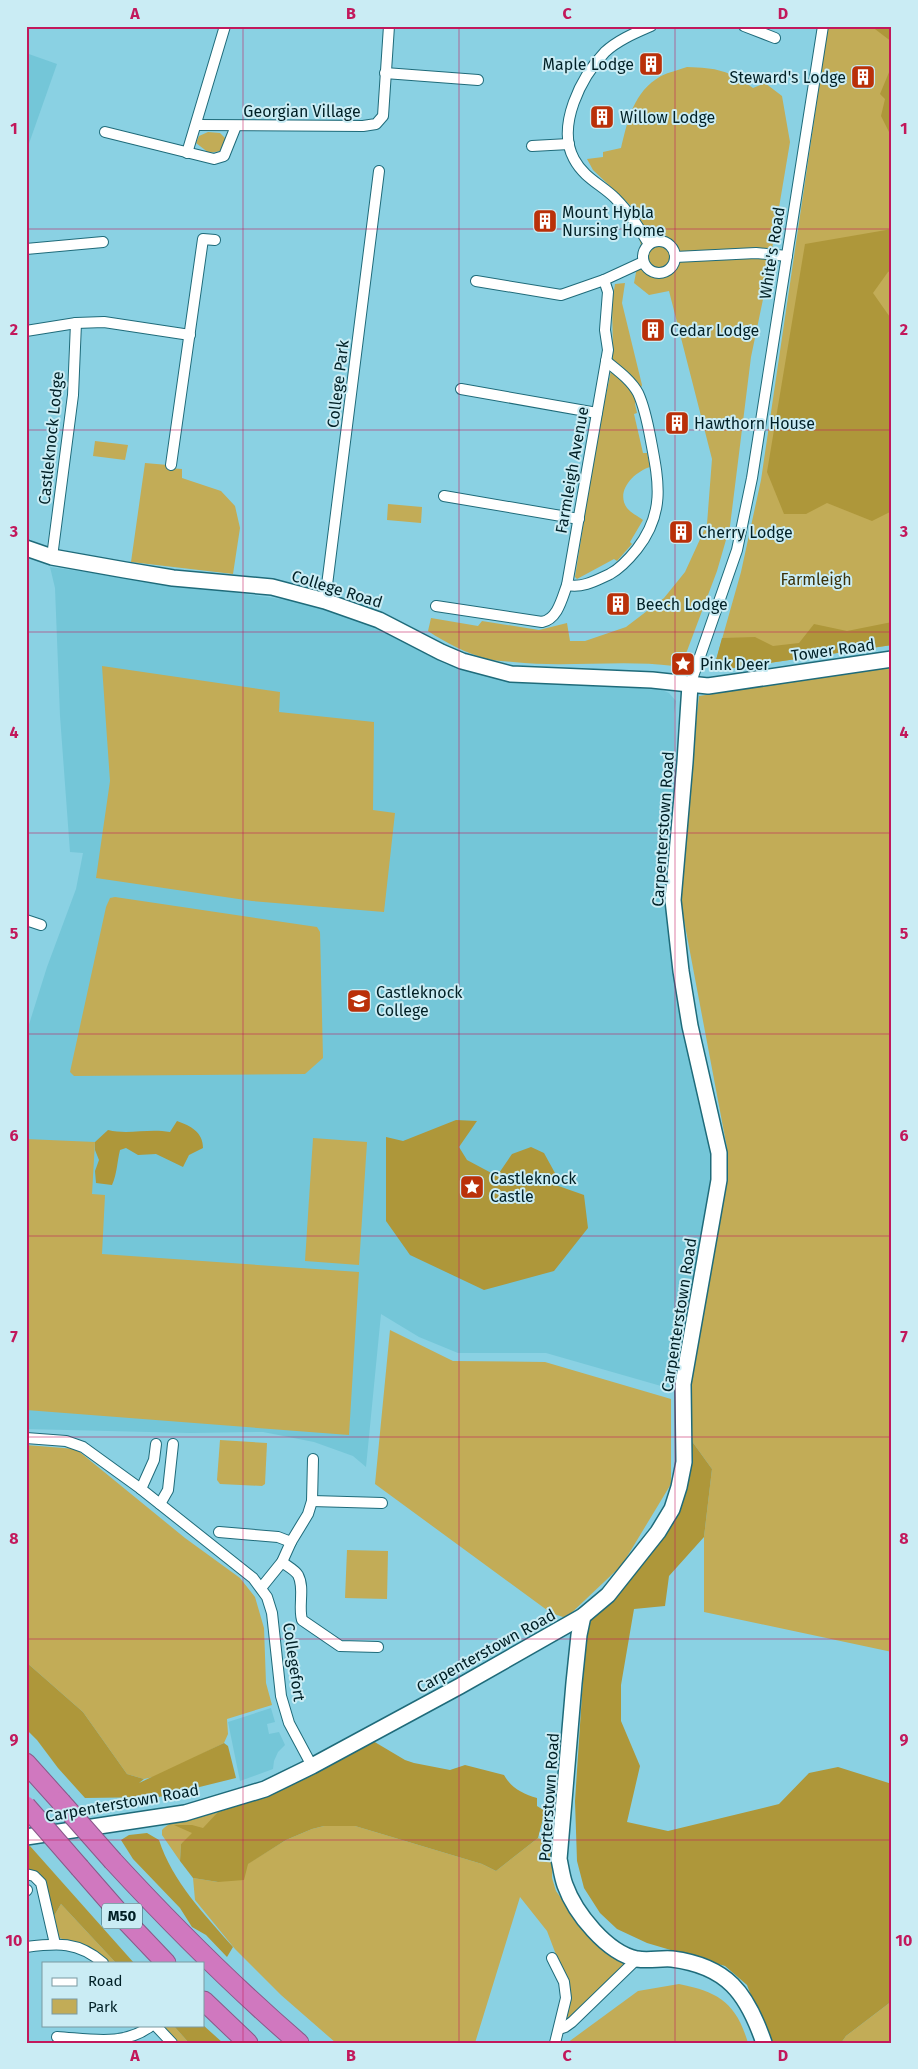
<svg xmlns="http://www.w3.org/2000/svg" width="918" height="2069" font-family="'Fira Sans',sans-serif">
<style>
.built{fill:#74c6d8}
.green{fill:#c2ac57}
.forest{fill:#ae973a}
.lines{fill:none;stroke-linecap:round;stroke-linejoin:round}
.street-casing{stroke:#1f6b7a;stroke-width:12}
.secondary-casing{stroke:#1f6b7a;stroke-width:18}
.highway-casing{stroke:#885989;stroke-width:21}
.street{stroke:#fff;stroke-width:10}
.secondary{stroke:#fff;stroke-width:15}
.highway{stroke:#d078bf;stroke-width:19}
.highway-bridge-casing{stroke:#885989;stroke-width:21;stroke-linecap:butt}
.highway-bridge{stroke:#d078bf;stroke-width:19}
.grid{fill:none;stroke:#c2185b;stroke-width:1;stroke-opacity:0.55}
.labels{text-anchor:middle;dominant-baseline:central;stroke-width:4;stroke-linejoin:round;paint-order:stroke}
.shield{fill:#caecf4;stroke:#3d5d64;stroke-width:1}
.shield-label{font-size:15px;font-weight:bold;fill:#012026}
.poi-label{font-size:16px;fill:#012026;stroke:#caecf4;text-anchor:start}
.street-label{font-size:16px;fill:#012026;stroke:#caecf4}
.park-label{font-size:16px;fill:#3b3109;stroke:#caecf4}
.neatline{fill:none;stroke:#c2185b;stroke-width:2}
.grid-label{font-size:16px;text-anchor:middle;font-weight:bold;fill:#c2185b}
</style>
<rect width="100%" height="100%" fill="#8ad1e3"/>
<g class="built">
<path d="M26,53L57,64L26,152Z"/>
<path d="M50,567L288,600L358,619L445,664L497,677L654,687L669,693L676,701L674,714V817L686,1039L713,1162L675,1390L546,1353H458L419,1337L381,1314L366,1467L353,1456L314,1442L263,1432L190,1433L26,1429V1034L47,967L76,889L83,853L70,852L60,716L55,588Z"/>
<path d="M271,1708L275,1722L267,1724L269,1734L279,1732L285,1745L278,1752L274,1761L273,1769L240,1781L228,1722Z"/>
</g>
<g class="green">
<path d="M828,26H892V645L713,671L741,572L761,480Z"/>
<path d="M687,67C717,68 728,70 753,88L765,83L782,96L790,142L766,285L751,357L730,526L717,571L687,651L683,658L674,666C621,659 567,668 513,662C505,661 495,661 487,659C466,653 446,643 428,631L431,618L478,626L482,621L539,630L567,623L570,641H585L626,627L664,598L685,572L707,524L712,459L669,291L649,295L634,283L641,246L632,207L593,170L587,159L603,157V152L621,148C628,120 633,92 661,76C669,72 679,70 687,67Z"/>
<path d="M208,132L220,133L225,138L224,146L221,151L209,153L196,143L199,136Z"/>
<path d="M625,283L622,303L642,385L635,404L637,413L634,414L643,453H647L650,467C634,472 615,491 627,508C631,513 638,516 643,520L630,542L632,544L617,561L614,559L577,579L575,577L598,432L610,376L613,353L612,302L615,284Z"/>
<path d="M95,441L128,445L125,460L93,456Z"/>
<path d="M145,463L168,465L169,468L182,469V478L221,491L235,506L240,528L233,574L131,562Z"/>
<path d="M388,504L422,507L421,523L387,520Z"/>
<path d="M102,666L280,692L279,712L374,722L373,810L395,813L384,912L252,901L96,878L110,781Z"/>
<path d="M892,666V1652L704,1612V1537L712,1469L686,1433L690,1391L727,1148L680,899L690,773L699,696Z"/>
<path d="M115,897L317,927L320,932L323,1058L305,1074L74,1076L70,1072L106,907L110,898Z"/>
<path d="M313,1138L367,1142L359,1265L305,1261Z"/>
<path d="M26,1139L95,1142L92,1194L105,1195L102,1254L359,1272L349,1435L26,1410Z"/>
<path d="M390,1330L453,1361L545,1362L671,1399V1484L622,1565L566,1618L551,1613L375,1484Z"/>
<path d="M220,1440L267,1443L265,1484L262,1486L220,1484L217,1480Z"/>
<path d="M26,1445L76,1449L185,1538L240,1578L255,1597L264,1628L266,1683L272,1705L227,1719L228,1734L224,1743L158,1776L144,1779L127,1774L83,1712L26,1662Z"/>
<path d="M347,1550L388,1551L387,1599L345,1598Z"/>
<path d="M218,1812L204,1831L181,1844L180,1861L162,1835V1830C173,1817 202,1817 218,1812Z"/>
<path d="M324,1826H355L482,1864L496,1871L538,1838L553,1844L552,1878L556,1891L582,1927L601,1946L625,1965L565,2024L571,1994L547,1931L520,1897L475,2043H336L281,1995L235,1949L195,1900L193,1878L218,1882L286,1840L312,1829Z"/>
<path d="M61,1904L116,1963H104L85,1945L59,1938L54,1916Z"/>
<path d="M679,1984C719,1992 736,2003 748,2043H567L638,1991Z"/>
<path d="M892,2001V2043H841L846,2036Z"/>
<path d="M162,2025H173L189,2043H177Z"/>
</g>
<g class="forest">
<path d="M871,26H892V42Z"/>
<path d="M892,65V138L881,116L885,99L880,94Z"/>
<path d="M892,229V270L888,272L873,293L892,320V511L872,521L827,503L806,514H784L767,472L805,244Z"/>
<path d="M892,622V645L713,671L722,638L755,637L773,646L799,643L814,624L847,631Z"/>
<path d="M456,1120L477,1121L459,1147L467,1160L497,1176L512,1154L531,1147L544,1153L555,1173L550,1183L584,1195L588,1228L554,1271L484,1290L410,1255L386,1221V1137L403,1141Z"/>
<path d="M177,1121C191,1126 203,1132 203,1148L189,1155L183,1167L156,1154L138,1155L126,1148L120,1150C117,1162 117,1174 112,1185L96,1183L95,1171L99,1160L95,1150V1142L108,1130C129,1135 148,1128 170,1132Z"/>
<path d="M686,1433L712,1469L704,1537L669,1576L665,1606L634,1609L621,1685V1721L640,1766L627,1822L668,1831L779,1804L809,1773L838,1767L892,1784V2001L846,2036L841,2043H769L747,1985L725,1966L647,1943L617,1929L600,1913L584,1888L577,1861L575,1801L587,1619L662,1535Z"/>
<path d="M26,1662L83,1712L127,1774L144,1779L139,1783L224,1743L228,1746L236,1778L159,1797L85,1798L58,1768L37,1740L26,1729Z"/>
<path d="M373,1741L405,1760L414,1763L450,1770L465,1765L504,1775C511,1788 523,1794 537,1798V1806L545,1811L538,1838L496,1871L482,1864L355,1826H324L312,1829L286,1840L248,1864L244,1880L218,1882L193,1878L180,1861L181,1844L192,1833L174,1825H192L203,1828L218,1812L245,1803Z"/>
<path d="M147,1833L159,1840C172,1881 205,1915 233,1947L227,1957L206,1935L192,1927L180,1908L133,1859L121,1840L129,1835Z"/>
<path d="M30,1846L134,1963H116L61,1904L54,1916L33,1870H26V1847Z"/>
<path d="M173,2025H203L223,2043H189Z"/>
</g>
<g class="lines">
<defs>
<g id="street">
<path d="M744,26L775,38"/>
<path d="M385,73L478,80"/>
<path d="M196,125L363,126L376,124L383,116L389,26"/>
<path d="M105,132L214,159L224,156L236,126"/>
<path d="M532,146L569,144"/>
<path d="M187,153L225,26"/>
<circle cx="659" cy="257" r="16"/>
<path d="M649,244C639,228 629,212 615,198C602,185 584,178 574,159C556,126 581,77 605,52C618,40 635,33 651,26"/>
<path d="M26,249L103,242"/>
<path d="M675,257L756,253L787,256"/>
<path d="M476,281L561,295L604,280"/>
<path d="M26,331L76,323L104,322L190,335"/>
<path d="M461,389L597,413"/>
<path d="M171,465L203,239L215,240"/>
<path d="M444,496L579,519"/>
<path d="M52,557L73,395L76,323"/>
<path d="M567,585C583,588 595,581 610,574C621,568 629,559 637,549C665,513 659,483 651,441C648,425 645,408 638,393C631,380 617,370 606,361"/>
<path d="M325,601L379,171"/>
<path d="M436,606L542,622C558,619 562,598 567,585L608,350L605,330L608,292L604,280L643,262"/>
<path d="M690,685L737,550L752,478L823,26"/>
<path d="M26,920L41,925"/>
<path d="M26,1438L66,1441L83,1447L141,1489L253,1578L267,1597L272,1613L281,1696L289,1723L312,1766"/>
<path d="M141,1489L154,1460L156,1444"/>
<path d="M312,1501L382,1503"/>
<path d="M160,1504L168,1490L173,1444"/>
<path d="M219,1532L278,1537L291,1542"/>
<path d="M282,1562C287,1566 295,1570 298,1575C305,1588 298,1606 302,1620L340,1646L378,1647"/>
<path d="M261,1588L282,1562L291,1542L308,1514L312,1501L313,1459"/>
<path d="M26,1874L34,1876L41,1883L55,1944"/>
<path d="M26,1891L27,1890"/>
<path d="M26,1947C57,1943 78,1941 103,1963"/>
<path d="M552,1958L564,1982L566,1998L555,2043"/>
<path d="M155,2025L172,2043"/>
<path d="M559,2029L565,2027L572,2022L637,1959"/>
<path d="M57,2037C90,2039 125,2047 152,2025"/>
</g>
<g id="secondary">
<path d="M26,548L52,557L125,570L173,578L272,587L325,601L379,620L441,652L462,661L511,674L652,680L708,686L892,659"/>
<path d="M583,1616L579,1635L574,1683L559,1859C561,1868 562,1877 565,1885C575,1913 607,1953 637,1959C649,1961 661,1958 672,1959C727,1966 747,1993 764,2043"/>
<path d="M26,1837L185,1813L265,1789L312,1766L460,1686L583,1616L608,1595L658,1532L672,1509L679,1487L684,1462L683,1384L719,1180V1153L690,1026L681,971L673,900L685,762L690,685"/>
</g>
<g id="highway">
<path d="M26,1763L61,1802"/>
<path d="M113,1861C172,1925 233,1986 299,2043"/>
<path d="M80,1868L128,1923L166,1963"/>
<path d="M204,2001L248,2043"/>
</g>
</defs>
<use href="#street" class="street-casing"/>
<use href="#secondary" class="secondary-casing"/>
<use href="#highway" class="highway-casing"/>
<use href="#street" class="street"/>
<use href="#secondary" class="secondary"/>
<use href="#highway" class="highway"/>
<defs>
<g id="highway-bridge">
<path d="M61,1802L113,1861"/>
<path d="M26,1806L80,1868"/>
</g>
</defs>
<use href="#highway-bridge" class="highway-bridge-casing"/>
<use href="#highway-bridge" class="highway-bridge"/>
</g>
<path class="grid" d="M243,26V2043M459,26V2043M675,26V2043M26,229H892M26,430H892M26,632H892M26,833H892M26,1034H892M26,1236H892M26,1437H892M26,1639H892M26,1840H892"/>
<defs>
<symbol id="building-square" viewBox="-11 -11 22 22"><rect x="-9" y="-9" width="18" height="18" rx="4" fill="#ba3009" stroke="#caecf4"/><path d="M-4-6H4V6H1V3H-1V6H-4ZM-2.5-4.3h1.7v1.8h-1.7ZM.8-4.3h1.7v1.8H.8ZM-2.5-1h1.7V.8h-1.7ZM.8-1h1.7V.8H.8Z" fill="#fff"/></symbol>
<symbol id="sight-square" viewBox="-11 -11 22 22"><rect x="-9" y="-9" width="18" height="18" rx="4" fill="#ba3009" stroke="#caecf4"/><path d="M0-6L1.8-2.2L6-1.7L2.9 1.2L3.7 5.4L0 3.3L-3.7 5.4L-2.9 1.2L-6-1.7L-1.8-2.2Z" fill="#fff"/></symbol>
<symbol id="school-square" viewBox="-11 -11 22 22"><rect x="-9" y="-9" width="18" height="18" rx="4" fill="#ba3009" stroke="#caecf4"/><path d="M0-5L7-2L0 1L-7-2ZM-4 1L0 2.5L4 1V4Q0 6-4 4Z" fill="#fff"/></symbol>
</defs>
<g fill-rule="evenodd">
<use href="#building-square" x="637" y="50" width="28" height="28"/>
<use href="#building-square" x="849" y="63" width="28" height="28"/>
<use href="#building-square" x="588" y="103" width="28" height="28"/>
<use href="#building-square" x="531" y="207" width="28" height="28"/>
<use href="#building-square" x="639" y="316" width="28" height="28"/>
<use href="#building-square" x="663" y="409" width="28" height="28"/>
<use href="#building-square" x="667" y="518" width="28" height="28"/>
<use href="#building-square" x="604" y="590" width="28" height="28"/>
<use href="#sight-square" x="669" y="650" width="28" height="28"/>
<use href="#school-square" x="345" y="987" width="28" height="28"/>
<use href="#sight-square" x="458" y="1173" width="28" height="28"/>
</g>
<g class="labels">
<rect class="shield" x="102" y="1903.5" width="40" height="25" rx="4"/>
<g class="shield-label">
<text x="122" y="1916">M50</text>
</g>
<g class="poi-label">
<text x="634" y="64" text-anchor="end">Maple Lodge</text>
<text x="846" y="77" text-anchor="end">Steward's Lodge</text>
<text x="620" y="117">Willow Lodge</text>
<text x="562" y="212">Mount Hybla<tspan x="562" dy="18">Nursing Home</tspan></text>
<text x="670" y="330">Cedar Lodge</text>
<text x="694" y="423">Hawthorn House</text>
<text x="698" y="532">Cherry Lodge</text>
<text x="636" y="604">Beech Lodge</text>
<text x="700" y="664">Pink Deer</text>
<text x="376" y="992">Castleknock<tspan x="376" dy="18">College</tspan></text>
<text x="490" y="1178">Castleknock<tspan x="490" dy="18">Castle</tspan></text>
</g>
<g class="street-label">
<text x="302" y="111">Georgian Village</text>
<text transform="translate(772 253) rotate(-81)">White's Road</text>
<text transform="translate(338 384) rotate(-83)">College Park</text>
<text transform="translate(51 438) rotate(-84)">Castleknock Lodge</text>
<text transform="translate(572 470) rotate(-80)">Farmleigh Avenue</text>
<text transform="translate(337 589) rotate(17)">College Road</text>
<text transform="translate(833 650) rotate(-8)">Tower Road</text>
<text transform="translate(663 829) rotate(-86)">Carpenterstown Road</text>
<text transform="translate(679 1315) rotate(-81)">Carpenterstown Road</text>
<text transform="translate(486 1651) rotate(-29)">Carpenterstown Road</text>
<text transform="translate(294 1662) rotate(82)">Collegefort</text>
<text transform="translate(549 1797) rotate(-86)">Porterstown Road</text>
<text transform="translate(122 1803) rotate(-10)">Carpenterstown Road</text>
</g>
<g class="park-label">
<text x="816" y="579">Farmleigh</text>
</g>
</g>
<rect width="918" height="2069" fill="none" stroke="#caecf4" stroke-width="55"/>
<rect x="42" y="1962" width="162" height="65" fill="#caecf4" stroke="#7a9aa2"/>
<rect x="52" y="1978" width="25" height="8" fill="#ffffff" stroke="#7a9aa2"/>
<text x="88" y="1986" font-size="15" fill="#012026">Road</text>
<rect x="52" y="1999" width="25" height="15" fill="#c2ac57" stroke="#7a9aa2"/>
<text x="88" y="2012" font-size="15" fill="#012026">Park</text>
<rect x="28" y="28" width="862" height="2014" class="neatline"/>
<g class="grid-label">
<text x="135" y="19">A</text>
<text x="351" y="19">B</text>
<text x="567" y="19">C</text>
<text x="783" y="19">D</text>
<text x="14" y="134">1</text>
<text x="904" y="134">1</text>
<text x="14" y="335">2</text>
<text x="904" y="335">2</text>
<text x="14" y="537">3</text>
<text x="904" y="537">3</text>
<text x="14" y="738">4</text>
<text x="904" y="738">4</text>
<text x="14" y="939">5</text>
<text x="904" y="939">5</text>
<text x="14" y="1141">6</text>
<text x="904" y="1141">6</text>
<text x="14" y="1342">7</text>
<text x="904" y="1342">7</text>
<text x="14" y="1544">8</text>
<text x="904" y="1544">8</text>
<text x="14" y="1745">9</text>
<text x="904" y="1745">9</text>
<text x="14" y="1946">10</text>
<text x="904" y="1946">10</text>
<text x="135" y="2061">A</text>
<text x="351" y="2061">B</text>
<text x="567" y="2061">C</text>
<text x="783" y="2061">D</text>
</g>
</svg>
